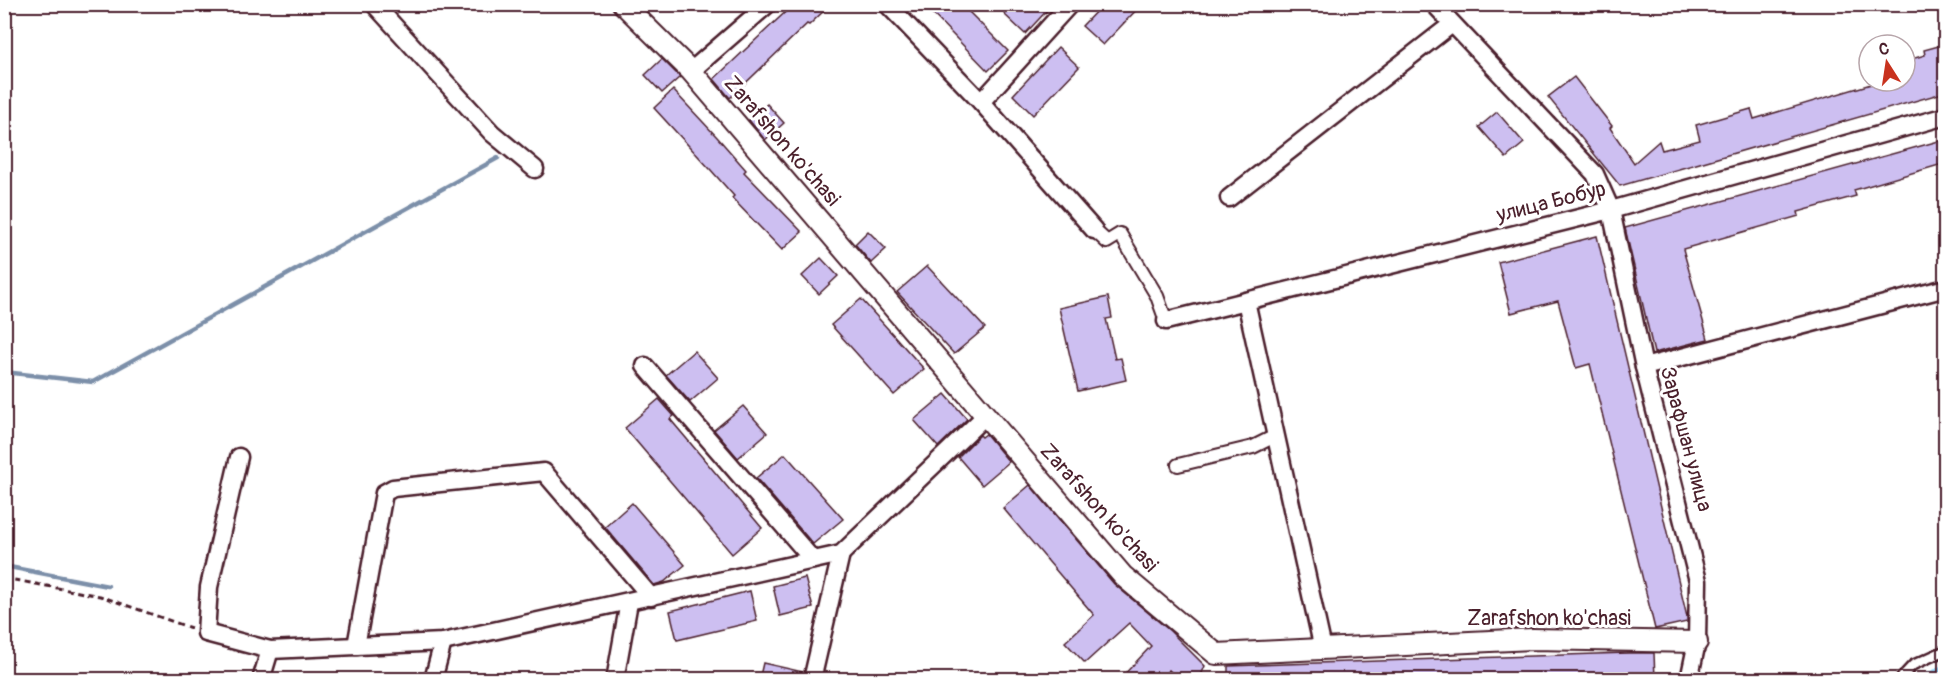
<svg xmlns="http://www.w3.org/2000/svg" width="1950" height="684" font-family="Pangolin,sans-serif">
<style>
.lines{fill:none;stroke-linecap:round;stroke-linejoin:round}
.stream{stroke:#7b8fa9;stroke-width:4.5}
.canal{stroke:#9bdafd;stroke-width:16}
.building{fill:#cdbff1;stroke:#4a1f2b;stroke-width:1.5}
.service-casing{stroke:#4a1f2b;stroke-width:13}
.pedestrian-casing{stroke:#4a1f2b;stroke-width:16}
.minor-casing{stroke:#4a1f2b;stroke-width:21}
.tertiary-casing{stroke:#4a1f2b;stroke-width:24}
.path{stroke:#4a1f2b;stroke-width:3;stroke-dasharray:6 4.5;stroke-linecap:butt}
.service{stroke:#fff;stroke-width:8}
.pedestrian{stroke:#fff;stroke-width:12}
.minor{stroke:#fff;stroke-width:16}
.tertiary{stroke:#fff;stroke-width:20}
.labels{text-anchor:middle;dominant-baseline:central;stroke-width:6;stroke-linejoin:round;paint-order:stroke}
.street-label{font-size:21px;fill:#4a1f2b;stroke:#fff}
</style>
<rect width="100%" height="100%" fill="#fff"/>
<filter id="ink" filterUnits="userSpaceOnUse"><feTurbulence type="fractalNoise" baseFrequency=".0167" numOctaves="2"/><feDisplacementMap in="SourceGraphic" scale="12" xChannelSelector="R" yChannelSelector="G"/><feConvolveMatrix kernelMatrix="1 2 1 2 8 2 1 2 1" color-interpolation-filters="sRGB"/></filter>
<g filter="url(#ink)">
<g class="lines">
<g class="stream">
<path d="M4,372L93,382L498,158"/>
<path d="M4,566L108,586"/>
</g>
<path class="canal" d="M1931,680L1946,672"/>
</g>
<g class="building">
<path d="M794,4H831L809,25L807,24L730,98L714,79Z"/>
<path d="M923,4H961L1008,51L988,71Z"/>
<path d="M1014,4H1053L1025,34L1004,14Z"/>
<path d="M1103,4H1142L1103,45L1082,26Z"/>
<path d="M1946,44V92L1620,186L1548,97L1574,77L1612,126L1610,128L1634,163L1659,141L1662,150L1700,140L1696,125L1751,109L1754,119L1881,81H1905V61L1925,55L1924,50Z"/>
<path d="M1058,47L1079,67L1033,115L1013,95Z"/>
<path d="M662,59L680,77L662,93L645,75Z"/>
<path d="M673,90L717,137L746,170L744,172L802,232L782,250L732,198L734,196L710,169L654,108Z"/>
<path d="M767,104L784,123L765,140L749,120Z"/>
<path d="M1497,112L1524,143L1506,158L1479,127Z"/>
<path d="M1946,139V163L1854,190L1856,196L1798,212L1799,216L1683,249L1708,339L1654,353L1625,228Z"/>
<path d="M868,231L886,249L871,263L855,244Z"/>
<path d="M1597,236L1687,617V622L1655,629L1590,364L1576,368L1558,301L1511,313L1498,262Z"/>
<path d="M821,258L838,276L819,294L802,276Z"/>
<path d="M927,266L985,328L954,354L897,292Z"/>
<path d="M1108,297L1112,318L1106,319L1115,359L1121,358L1126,380L1078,391L1059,308Z"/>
<path d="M861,299L924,369L894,395L831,325Z"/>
<path d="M694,351L718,378L690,402L666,375Z"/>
<path d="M945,394L967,419L938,447L914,420Z"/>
<path d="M659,399L674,416L670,419L762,528L732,554L625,428Z"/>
<path d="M743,406L767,433L738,458L714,430Z"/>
<path d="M986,434L1009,462L982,485L958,457L980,435L982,437Z"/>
<path d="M785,454L843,519L813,544L756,478Z"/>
<path d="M1030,485L1114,584L1170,631L1205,666L1199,680H1179L1169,670L1162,680H1119L1151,646L1129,623L1085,663L1065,642L1094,615L1003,508Z"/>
<path d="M632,503L685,565L664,582L654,585L605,527Z"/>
<path d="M805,578L813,608L780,616L773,586Z"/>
<path d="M750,591L757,621L677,640L670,611Z"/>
<path d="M1628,653H1654L1655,680H1228V666Z"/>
<path d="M763,663L803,672L802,680H759Z"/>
</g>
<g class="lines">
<defs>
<path id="service" d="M1899,680L1913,665L1946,650"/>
<g id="pedestrian">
<path d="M1094,230L1107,242L1120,234L1157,296L1166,321"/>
<path d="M1178,465L1253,447L1275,436"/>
</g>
<g id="minor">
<path d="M374,4L492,133L535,169"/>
<path d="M887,4L981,102L1094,230"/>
<path d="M1434,4L1595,174L1611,210L1644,367L1698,581L1697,642L1689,680"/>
<path d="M691,71L768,4"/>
<path d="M981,102L1070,4"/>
<path d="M1229,198L1452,24"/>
<path d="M1246,301L1323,649"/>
<path d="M1166,321L1611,210L1946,116"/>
<path d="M645,366L813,560"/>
<path d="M1644,367L1946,288"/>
<path d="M239,457L209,587L206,633L270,650L443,642L841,554L985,416"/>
<path d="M356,646L384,493L393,488L544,472L651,597"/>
<path d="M261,680L270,650"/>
<path d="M433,680L443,642"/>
<path d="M615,680L629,602"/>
<path d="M812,680L841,554"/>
</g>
<path id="tertiary" d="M623,4L691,71L1123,576L1216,654L1533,639L1697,642"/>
</defs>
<use href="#service" class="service-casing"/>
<use href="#pedestrian" class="pedestrian-casing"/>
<use href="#minor" class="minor-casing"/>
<use href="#tertiary" class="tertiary-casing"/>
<path class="path" d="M4,578L100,596L191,628"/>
<use href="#service" class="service"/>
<use href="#pedestrian" class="pedestrian"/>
<use href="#minor" class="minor"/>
<use href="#tertiary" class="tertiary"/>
</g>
</g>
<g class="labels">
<g class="street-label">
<text transform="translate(782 141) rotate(49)">Zarafshon ko'chasi</text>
<text transform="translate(1551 202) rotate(-14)">улица Бобур</text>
<text transform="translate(1686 439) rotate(75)">Зарафшан улица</text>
<text transform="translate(1099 508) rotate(48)">Zarafshon ko'chasi</text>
<text x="1549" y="618">Zarafshon ko'chasi</text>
</g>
</g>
<rect width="1950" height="684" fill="none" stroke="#fff" stroke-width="24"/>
<rect x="12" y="12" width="1926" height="660" fill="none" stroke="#4a1f2b" stroke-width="2" filter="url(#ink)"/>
<g transform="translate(1887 63) rotate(348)"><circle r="28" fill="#ffffff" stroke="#b7a5aa" stroke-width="1.5"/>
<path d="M0-4.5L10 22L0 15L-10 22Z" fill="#c8321e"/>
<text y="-9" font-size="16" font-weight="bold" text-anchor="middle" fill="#4a1f2b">С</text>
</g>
</svg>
